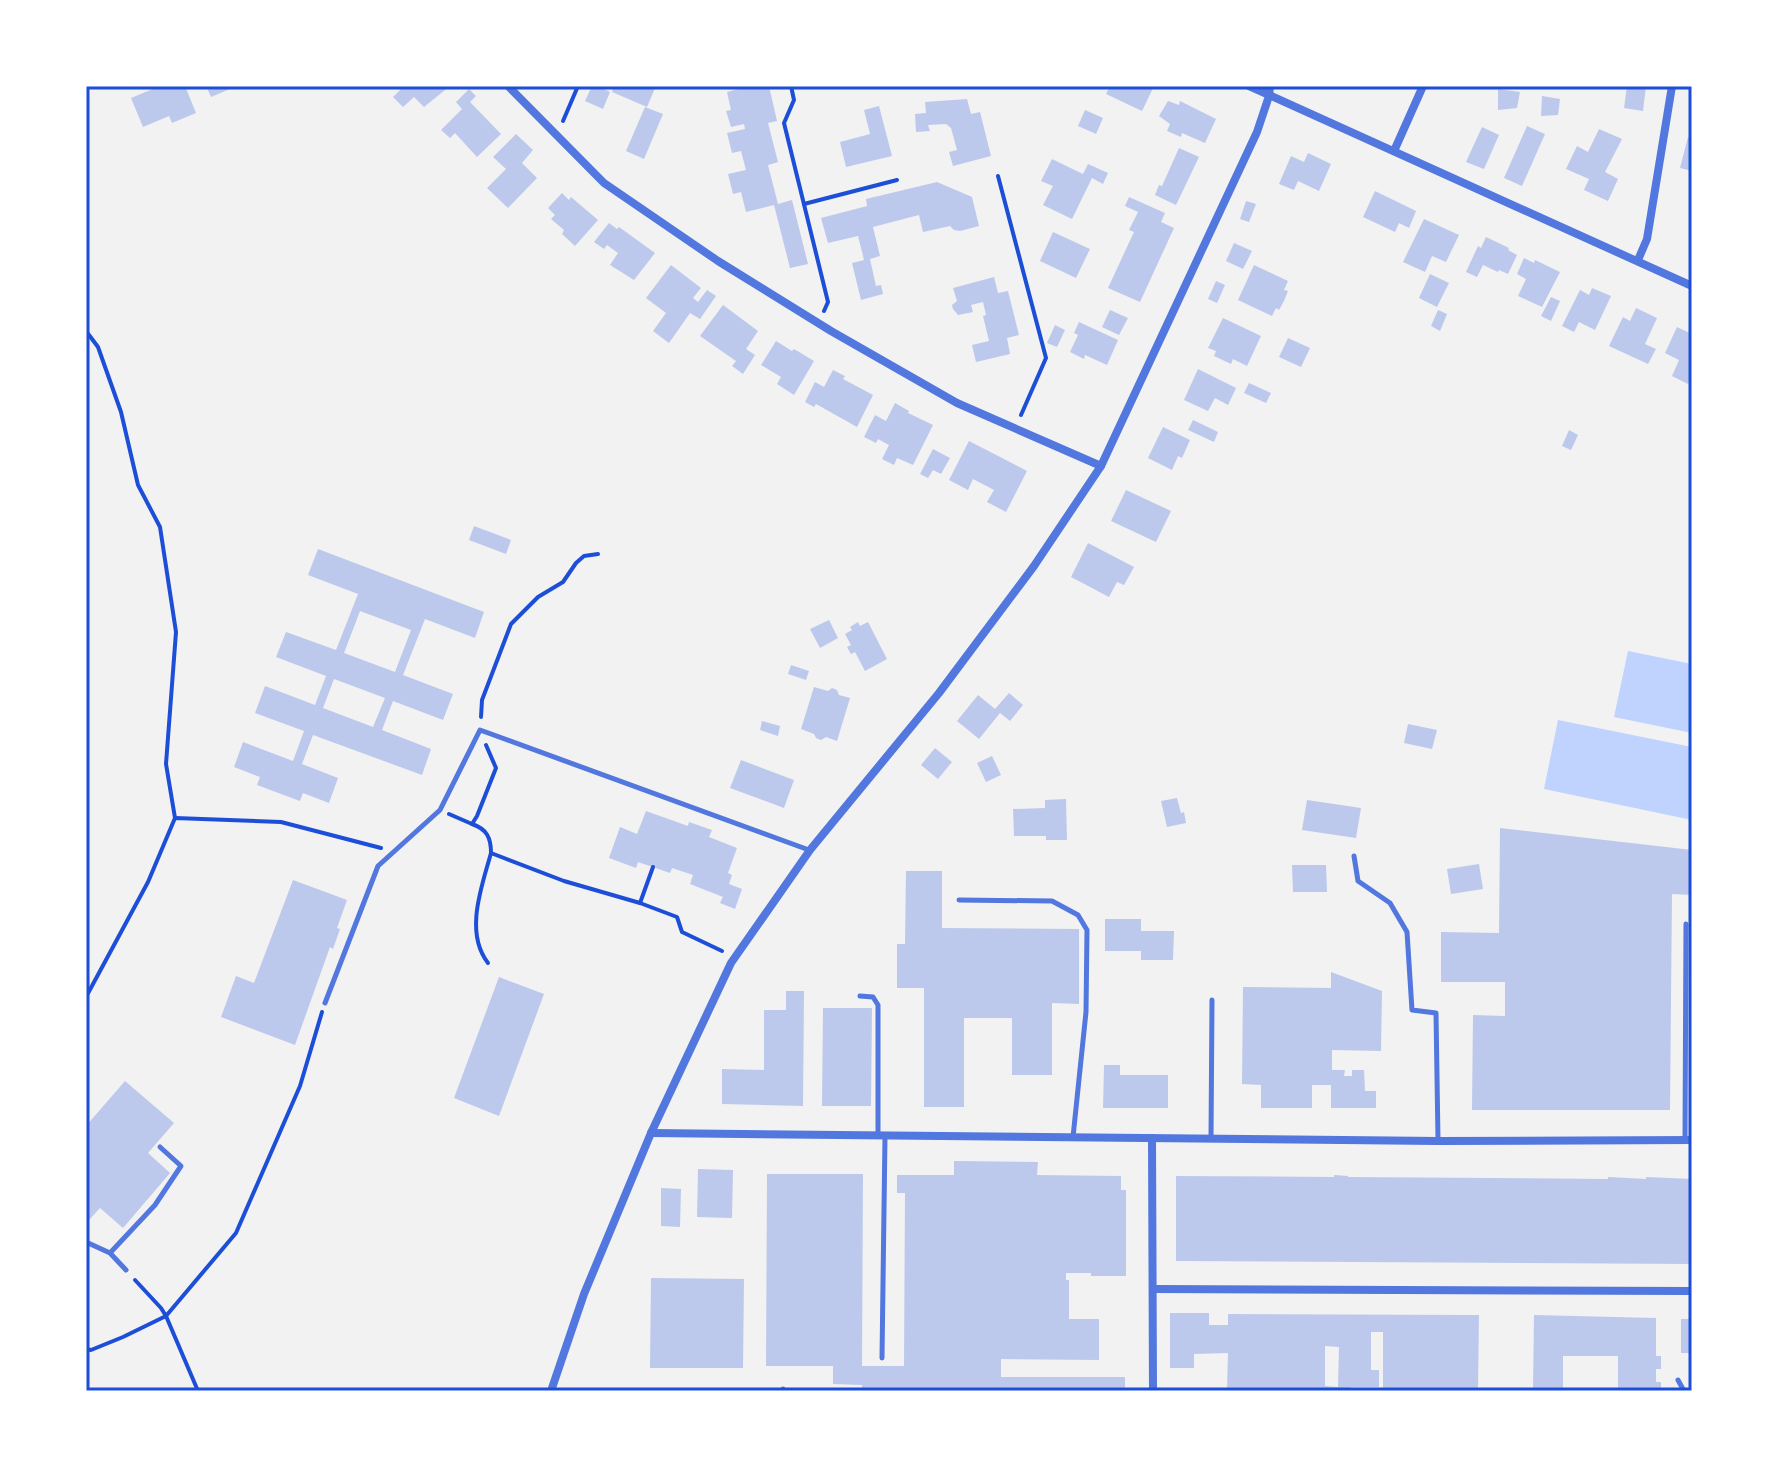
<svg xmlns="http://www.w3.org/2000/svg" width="1778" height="1477" font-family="'Golos Text',sans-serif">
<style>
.water{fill:#bfd3fe}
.building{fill:#bdc9ec;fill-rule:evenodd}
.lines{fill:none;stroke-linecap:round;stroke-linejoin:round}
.path{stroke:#1d4ed8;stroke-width:4}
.service{stroke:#5277de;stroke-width:5}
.minor{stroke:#5277de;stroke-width:8}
.neatline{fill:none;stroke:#1d4ed8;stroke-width:3}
</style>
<rect width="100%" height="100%" fill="#f2f2f2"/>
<g class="water">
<path d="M1628,651L1692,664V733L1614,717Z"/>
<path d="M1558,720L1692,747V820L1544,789Z"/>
</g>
<g class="building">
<path d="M160,86H185L196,113L172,123L169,116L143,127L131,98Z"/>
<path d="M206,86H237L211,97Z"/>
<path d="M404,86H450L424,107L414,97L403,107L393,97Z"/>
<path d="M592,86H598L610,92L603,109L585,101Z"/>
<path d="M614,86H649L655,88L647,107L612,92Z"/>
<path d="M741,86H769L777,121L768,123L778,162L768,165L778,204L792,200L808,264L790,268L774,205L746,212L741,192L733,194L728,174L746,170L741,151L732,153L727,133L745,129L744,124L731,127L726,111L731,110L727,92L742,88Z"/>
<path d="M1110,86H1154L1142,111L1106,94Z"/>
<path d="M1627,86H1646L1643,111L1624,108Z"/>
<path d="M469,89L476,96L470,102L501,134L477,157L455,133L450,138L441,130L462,109L456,102Z"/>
<path d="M1498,89L1520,92L1517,108L1498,110Z"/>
<path d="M1542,96L1560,99L1558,115L1541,116Z"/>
<path d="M967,99L971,114L980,112L991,156L953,166L949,152L957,150L951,128L946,124L928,125L930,131L916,132L915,114L926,113L925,102Z"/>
<path d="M1168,101L1179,105L1180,101L1216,119L1205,143L1182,133L1181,137L1167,131L1170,124L1159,116Z"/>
<path d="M879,106L892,156L846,167L840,142L870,134L864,110Z"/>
<path d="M645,107L663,114L644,159L626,151Z"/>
<path d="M1085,110L1103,118L1096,134L1078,126Z"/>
<path d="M1527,126L1545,134L1522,186L1504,178Z"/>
<path d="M1482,127L1499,135L1484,169L1466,162Z"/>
<path d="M1599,129L1622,139L1605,172L1618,179L1608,201L1584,190L1589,179L1566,169L1577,146L1588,152Z"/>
<path d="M516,134L533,150L522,163L537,178L508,208L487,188L506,169L493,157Z"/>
<path d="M1688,137L1692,138V171L1680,168Z"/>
<path d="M1179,148L1199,157L1176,205L1155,195L1159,185L1162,186Z"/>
<path d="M1308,153L1331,164L1319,191L1298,181L1294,190L1279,184L1291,156L1304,162Z"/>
<path d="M1052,159L1083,174L1088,164L1108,173L1103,184L1092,178L1072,219L1043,205L1053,186L1041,181Z"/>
<path d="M937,182L972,197L979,226L960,231L954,230L950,226L923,232L919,215L873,227L880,256L870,259L876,286L881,285L883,294L861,300L852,263L864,260L858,236L828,243L821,218L867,206L866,199Z"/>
<path d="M1375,191L1416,211L1409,228L1399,223L1395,232L1363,217Z"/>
<path d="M562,193L569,200L571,197L598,220L575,246L562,234L564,230L551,219L555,215L548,208Z"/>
<path d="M1129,197L1165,213L1161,222L1174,228L1140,302L1108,288L1134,232L1129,230L1138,212L1125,206Z"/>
<path d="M1246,201L1256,204L1249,222L1240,219Z"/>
<path d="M1424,219L1459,235L1446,262L1432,256L1425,272L1403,262Z"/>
<path d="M609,223L617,229L619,227L655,253L634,280L610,265L618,253L607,245L604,249L594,242Z"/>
<path d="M1053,232L1090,249L1076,278L1040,261Z"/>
<path d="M1486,237L1509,248L1508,250L1517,255L1508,274L1499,270L1498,272L1483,265L1477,277L1466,272L1478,246L1481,248Z"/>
<path d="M1234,243L1252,251L1243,269L1226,261Z"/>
<path d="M1524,258L1534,263L1535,260L1560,272L1542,307L1518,296L1526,279L1517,274Z"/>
<path d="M671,265L701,288L693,298L698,302L707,290L716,296L700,319L690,313L669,343L653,331L666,313L646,298Z"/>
<path d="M1254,265L1288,281L1284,290L1288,291L1284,301L1279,310L1276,308L1272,316L1238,300Z"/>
<path d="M1430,274L1449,283L1437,307L1419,298Z"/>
<path d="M994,277L998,293L1008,291L1019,335L1007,338L1010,354L976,362L972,345L989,341L983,316L986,315L983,302L971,305L973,312L958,315L953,309L952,305L957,301L953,288Z"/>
<path d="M1216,281L1225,285L1217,303L1208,299Z"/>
<path d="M1592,288L1611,296L1595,330L1579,322L1574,332L1562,326L1580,290L1589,295Z"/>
<path d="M1551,297L1560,301L1551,321L1541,316Z"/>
<path d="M723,305L758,331L746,349L755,355L743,374L732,366L736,361L700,336Z"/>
<path d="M1636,308L1657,318L1645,344L1656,349L1648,364L1609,346L1623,317L1630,321Z"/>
<path d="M1110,310L1128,318L1119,335L1102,327Z"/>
<path d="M1438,310L1447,314L1440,331L1431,326Z"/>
<path d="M1223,318L1261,336L1247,366L1233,359L1231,364L1214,356L1216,351L1208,348Z"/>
<path d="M1079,322L1118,340L1107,365L1085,355L1084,359L1070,352L1078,335L1074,333Z"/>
<path d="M1055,325L1065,330L1057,347L1047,343Z"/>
<path d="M1677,327L1692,334V376L1688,384L1672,376L1679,360L1665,353Z"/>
<path d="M1288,338L1310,348L1301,367L1279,357Z"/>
<path d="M776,341L792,351L794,349L814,361L794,395L777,384L781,377L761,365Z"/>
<path d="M1198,369L1236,388L1228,405L1215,398L1208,411L1184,400Z"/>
<path d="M833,370L845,376L843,379L873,395L857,427L816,404L814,407L805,402L815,382L824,387Z"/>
<path d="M1249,383L1271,393L1266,403L1244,393Z"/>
<path d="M895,403L909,411L908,413L933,425L913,465L897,458L894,465L882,459L889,445L878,439L876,443L864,437L875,415L886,421Z"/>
<path d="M1193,420L1218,432L1214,442L1188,430Z"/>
<path d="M1163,427L1190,440L1182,458L1178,456L1172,470L1148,458Z"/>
<path d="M1569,430L1578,435L1571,450L1562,446Z"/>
<path d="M969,441L1027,471L1006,512L987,502L994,490L973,479L968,490L949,480Z"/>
<path d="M933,449L950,458L941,474L933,470L928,478L920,474Z"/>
<path d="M1126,490L1171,511L1156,542L1111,521Z"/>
<path d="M474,526L511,540L506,554L469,540Z"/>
<path d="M1088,543L1134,567L1124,585L1117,582L1109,597L1071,577Z"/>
<path d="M318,549L484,612L475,638L425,619L403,675L453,694L443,720L393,701L382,730L431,749L422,775L313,735L302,764L338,778L329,803L303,793L300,801L257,785L260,777L234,767L243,742L293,761L304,731L255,713L265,686L315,705L326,676L276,657L286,632L336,650L358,594L308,575ZM360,611L411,630L395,672L344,653ZM334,679L385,698L373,727L323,708Z"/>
<path d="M829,620L838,638L820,648L810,629Z"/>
<path d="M858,622L860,626L868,622L887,659L865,671L855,652L851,654L847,647L851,645L845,634L852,630L850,627Z"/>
<path d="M791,665L809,671L806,680L788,674Z"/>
<path d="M814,687L828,691L832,688L837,690L839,695L850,698L837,741L826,737L821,740L816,738L814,734L801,729Z"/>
<path d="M1009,693L1023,705L1010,721L1000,713L979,739L957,721L978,695L995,709Z"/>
<path d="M762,721L780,726L778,736L760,730Z"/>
<path d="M1408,724L1437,730L1432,749L1404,743Z"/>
<path d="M935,748L952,762L938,779L921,765Z"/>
<path d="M992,756L1001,775L986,782L977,763Z"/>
<path d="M741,760L794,780L784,808L730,788Z"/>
<path d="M1177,798L1181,813L1184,812L1186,823L1167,827L1161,801Z"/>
<path d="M1066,799L1067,840H1046V836H1014L1013,809L1045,808V800Z"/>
<path d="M1307,800L1361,808L1356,838L1302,830Z"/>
<path d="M646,811L688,826L689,822L712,830L709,837L737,848L728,873L732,875L729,884L742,889L735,909L720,903L723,897L690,884L693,875L672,868L670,873L638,862L636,868L609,858L620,827L637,834Z"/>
<path d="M1500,828L1692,850V895L1672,894L1670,1110H1472L1473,1015L1505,1016V982H1441V932L1499,933Z"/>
<path d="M1479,864L1483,889L1451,894L1447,869Z"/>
<path d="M1292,865H1326L1327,892H1293Z"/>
<path d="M906,871H942V928L1079,929V1004L1052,1003V1075H1012V1018H964V1107H924V988H897V944H905Z"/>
<path d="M293,880L347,900L337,928L340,929L333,949L330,947L295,1045L221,1017L236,976L254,983Z"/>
<path d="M1105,919H1141V931H1174L1173,960H1141V951H1105Z"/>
<path d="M1331,972L1382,991L1381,1051L1332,1050V1070H1345L1344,1076H1352V1070H1364L1365,1091H1376V1108H1331V1085H1312V1108H1261V1085L1242,1084L1243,987L1331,988Z"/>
<path d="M499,977L544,994L499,1116L454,1098Z"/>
<path d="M786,991H804L803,1106L722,1104V1069L764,1070V1010H786Z"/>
<path d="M823,1008H872L871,1106H822Z"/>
<path d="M1104,1065H1120V1075H1168V1108H1103Z"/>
<path d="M125,1081L174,1123L148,1153L170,1173L123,1228L100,1208L89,1220L86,1217V1126Z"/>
<path d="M954,1161L1038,1162L1037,1175L1121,1176V1190H1126V1276H1091V1273H1066V1280H1069V1319H1099V1360L1001,1359V1377H1125V1391H862V1385L833,1384V1366H766L767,1174H863L862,1366H904L905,1193H897V1175H954Z"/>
<path d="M698,1169L733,1170L732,1218L697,1217Z"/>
<path d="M1334,1175L1348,1176V1177L1608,1179V1177L1646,1179V1177L1692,1179V1264L1176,1261V1176L1334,1177Z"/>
<path d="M661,1188L681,1189L680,1227L661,1226Z"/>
<path d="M651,1278L744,1279L743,1368H650Z"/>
<path d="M1170,1313H1209V1325H1228V1314L1479,1315L1478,1391H1383V1332H1371V1370H1379V1387H1351V1391H1227L1228,1353L1194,1354V1368H1170ZM1325,1346L1339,1347L1338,1387L1325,1386Z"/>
<path d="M1534,1315L1656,1318V1356H1661V1369H1656V1382H1661V1391H1618V1356H1563V1391L1533,1390Z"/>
<rect x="1681" y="1319" width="11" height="34"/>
</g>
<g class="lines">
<g class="path">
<path d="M791,86L794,100L784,123L828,302L824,311"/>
<path d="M563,121L578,86"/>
<path d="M998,176L1046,358L1021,415"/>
<path d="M804,204L897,180"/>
<path d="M86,331L98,347L121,412L138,485L160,527L176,632L166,764L175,818"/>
<path d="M481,717L482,700L511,624L538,597L563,582L576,563L584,556L598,554"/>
<path d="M449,814L472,824L477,816L496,768L486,745"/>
<path d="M472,824C487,829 491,838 491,853L564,881L640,903L677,917L682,932L722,951"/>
<path d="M640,903L653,867"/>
<path d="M488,963C464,932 482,886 491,853"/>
<path d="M86,997L148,882L175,818L281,822L381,848"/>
<path d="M135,1280L161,1308L166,1316L198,1391"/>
<path d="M86,1349L91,1350L123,1337L166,1316L236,1233L300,1086L322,1012"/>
</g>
<g class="service">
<path d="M1354,856L1358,881L1390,903L1407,932L1412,1010L1436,1013L1438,1140"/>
<path d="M959,900L1052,901L1078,915L1087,930L1086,1012L1073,1137"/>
<path d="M860,996L873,997L878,1005V1135"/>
<path d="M325,1003L378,866L440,810L480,730L809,850"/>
<path d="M1211,1139L1212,1000"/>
<path d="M1685,1140L1686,924"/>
<path d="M86,1242L110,1253L126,1270"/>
<path d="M110,1253L155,1205L181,1166L160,1147"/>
<path d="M882,1358L885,1136"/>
<path d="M1678,1380L1684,1391"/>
<path d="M783,1389L784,1391"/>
</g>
<g class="minor">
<path d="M508,86L604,183L718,261L831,331L957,403L1101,466"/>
<path d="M1249,86L1692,286"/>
<path d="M1394,151L1423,86"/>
<path d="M1638,260L1647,239L1672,86"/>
<path d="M651,1133L1438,1141L1692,1140"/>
<path d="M1152,1138L1153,1391"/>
<path d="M1154,1289L1692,1291"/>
<path d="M551,1391L584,1294L651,1133L731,963L810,850L939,693L1034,566L1101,466L1257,132L1269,96L1270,86"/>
</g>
</g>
<rect width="1778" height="1477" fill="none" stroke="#ffffff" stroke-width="176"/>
<rect x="88" y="88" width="1602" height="1301" class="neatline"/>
</svg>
